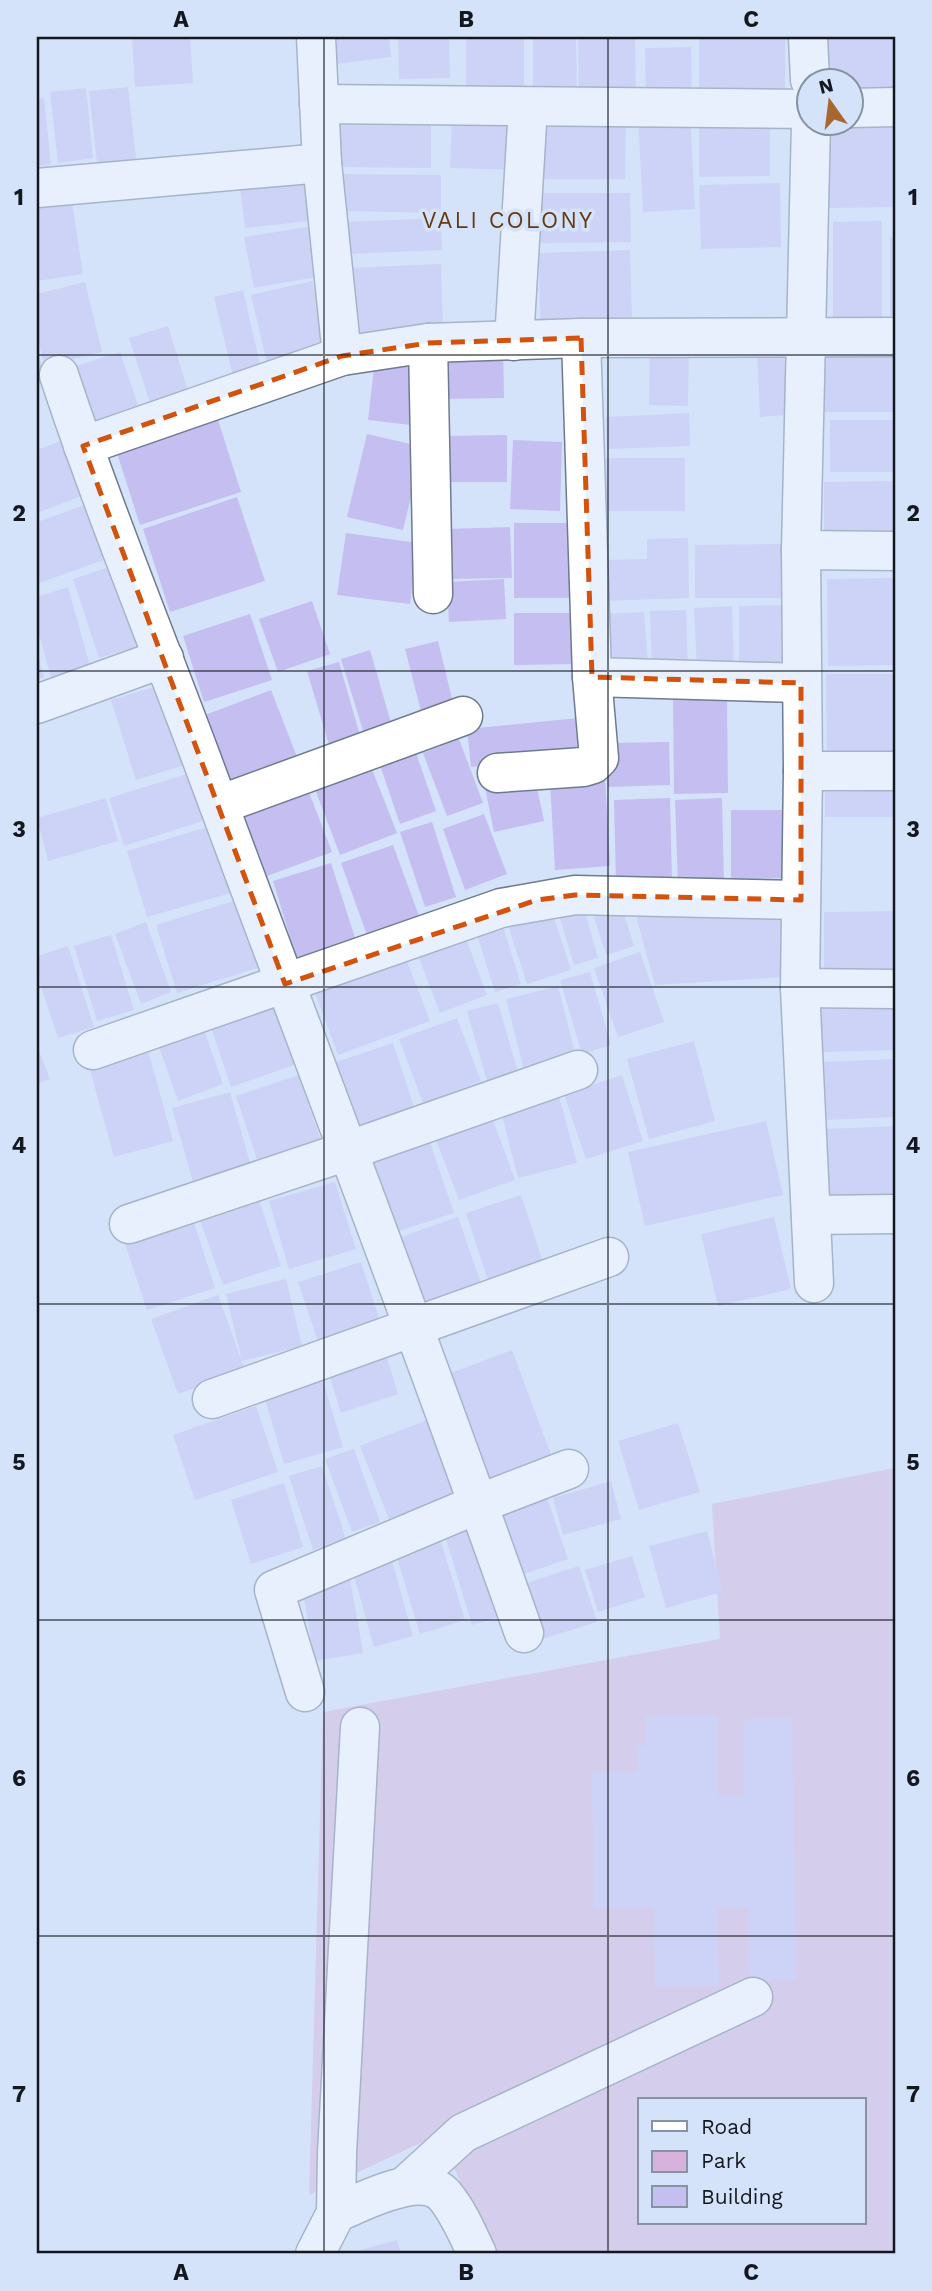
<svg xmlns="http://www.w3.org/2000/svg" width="932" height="2291" font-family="'Work Sans',sans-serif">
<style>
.green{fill:#d7b2dc;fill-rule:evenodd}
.building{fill:#c5bef1}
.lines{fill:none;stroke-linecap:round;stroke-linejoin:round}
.minor-casing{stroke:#6e7b8f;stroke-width:41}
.minor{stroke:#fff;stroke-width:38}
.marked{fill:none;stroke:#d3520e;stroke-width:5;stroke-dasharray:14 9;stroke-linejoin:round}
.grid{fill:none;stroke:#131820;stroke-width:2;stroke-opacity:0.55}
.labels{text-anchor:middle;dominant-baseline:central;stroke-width:7;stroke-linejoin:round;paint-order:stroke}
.neighbourhood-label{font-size:23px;letter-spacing:2px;fill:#653913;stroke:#d4e3f9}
.neatline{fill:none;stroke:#131820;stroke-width:2.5}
.grid-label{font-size:23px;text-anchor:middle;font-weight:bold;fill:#131820}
</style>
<rect width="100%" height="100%" fill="#d4e3f9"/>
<path class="green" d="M895,1468V2254H490L440,2134L309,2195L323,1712L720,1639L712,1504ZM640,2100H864V2223H640Z"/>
<g class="building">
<path d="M132,37H190L193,83L135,87Z"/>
<path d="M324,37H389L391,57L327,65Z"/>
<path d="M398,37H449L450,78L399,79Z"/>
<path d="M466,37H524V92L466,93Z"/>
<path d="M533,37H576L577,93H533Z"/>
<path d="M578,37H635L636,96L579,97Z"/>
<path d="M699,37H785V96L699,97Z"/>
<path d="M818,37H895V99L852,102V80H820Z"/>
<path d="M691,47L692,99L646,100L645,48Z"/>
<path d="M128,87L136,159L97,163L89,91Z"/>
<path d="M86,88L93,158L58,163L50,92Z"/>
<path d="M44,98L51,165L37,166V99Z"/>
<path d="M452,114L521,116L519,170L450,168Z"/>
<path d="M690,114L695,209L643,212L638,117Z"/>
<path d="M539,119L626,120L625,179H538Z"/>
<path d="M770,122V176L699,177V123Z"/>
<path d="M895,122V207L824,208V123Z"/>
<path d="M339,125L431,126V168L338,167Z"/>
<path d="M303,172L309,221L245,228L239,179Z"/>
<path d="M343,174L441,175V213L343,211Z"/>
<path d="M780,183L781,247L701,249L699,185Z"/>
<path d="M541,193H630L631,242L541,243Z"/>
<path d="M72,202L83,274L37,281V208Z"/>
<path d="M441,218L442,250L348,254L346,222Z"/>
<path d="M882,221V320H833V222Z"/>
<path d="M314,226L322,276L254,288L244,237Z"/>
<rect x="890" y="237" width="5" height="79"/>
<path d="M630,250L632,317L540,319L539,253Z"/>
<path d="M441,264L443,329L353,334L350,268Z"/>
<path d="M312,281L329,358L269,372L251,295Z"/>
<path d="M85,282L102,352L44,366L37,334V294Z"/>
<path d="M243,290L262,373L234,380L214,297Z"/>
<path d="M168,326L190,397L152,409L129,338Z"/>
<path d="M650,345H689L688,406L649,405Z"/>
<path d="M503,348L504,398L442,399L441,349Z"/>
<path d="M37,350L47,382L37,385Z"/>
<path d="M784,350L787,415L760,417L757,352Z"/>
<path d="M120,352L141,414L95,430L73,367Z"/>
<path d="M895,354V412H824L823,355Z"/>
<path d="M375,360L419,365L411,425L368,420Z"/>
<path d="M689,413L690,446L607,449L606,417Z"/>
<path d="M218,420L241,492L140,525L117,453Z"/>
<rect x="830" y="420" width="65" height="52"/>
<path d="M367,434L423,447L403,530L347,517Z"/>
<path d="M507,435V482H443V436Z"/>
<path d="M72,437L92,492L37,513V450Z"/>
<path d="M513,440L562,442L560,511L510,509Z"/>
<rect x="606" y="458" width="79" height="53"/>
<path d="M895,481V535L824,536V482Z"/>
<path d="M237,497L265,581L170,612L143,529Z"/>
<path d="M93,502L112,557L39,583L37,576V522Z"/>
<path d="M514,523H575L574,598H514Z"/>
<path d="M510,527L512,578L447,579L446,529Z"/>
<path d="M346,533L418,543L410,604L337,595Z"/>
<path d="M688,538L689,598L605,601L604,560L647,559V539Z"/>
<path d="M784,544L785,598H695V545Z"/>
<path d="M119,564L145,644L99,658L73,579Z"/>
<path d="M895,578V665L828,666L827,579Z"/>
<path d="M504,579L506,619L449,622L447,582Z"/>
<path d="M68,587L90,666L51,677L37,627V597Z"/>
<path d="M312,601L330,654L278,672L259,619Z"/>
<path d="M786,605L787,666H739V606Z"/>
<path d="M732,606L734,667L697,669L694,608Z"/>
<path d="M686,610L688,669L652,670L650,611Z"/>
<path d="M644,612L648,663L606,666L602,614Z"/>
<path d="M514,613H575V664L514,665Z"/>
<path d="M250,614L272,680L204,702L183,636Z"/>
<path d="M438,641L454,707L422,715L405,649Z"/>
<path d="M370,650L392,726L364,734L341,659Z"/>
<path d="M37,653L44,677L37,679Z"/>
<path d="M339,662L361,739L330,748L307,671Z"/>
<path d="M826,674H895V757L827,758Z"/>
<path d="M161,685L185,765L136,780L111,700Z"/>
<path d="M271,690L297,757L230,782L205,715Z"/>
<path d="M673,697H727L728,793L674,794Z"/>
<path d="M588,717L592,755L471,767L467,729Z"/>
<path d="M459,739L483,803L447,816L423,753Z"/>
<path d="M669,742L670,785L608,787L607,743Z"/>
<path d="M414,747L436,811L400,824L378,759Z"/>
<path d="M368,759L397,833L340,855L312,781Z"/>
<path d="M190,773L206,820L124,846L109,798Z"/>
<path d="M534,773L544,821L494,832L484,783Z"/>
<path d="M605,777L610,866L555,870L550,781Z"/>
<path d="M307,787L332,852L267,876L243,811Z"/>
<path d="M895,791V817H825V792Z"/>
<path d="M106,798L118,841L48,861L37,818Z"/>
<path d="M670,798L672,882L616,883L614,800Z"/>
<path d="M722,798L724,884L678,885L675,800Z"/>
<path d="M731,810H787L788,878L731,879Z"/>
<path d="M484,814L507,874L465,890L443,829Z"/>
<path d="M432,822L456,897L425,907L400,832Z"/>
<path d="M211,826L231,893L147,917L127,851Z"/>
<path d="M393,845L419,916L367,935L341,863Z"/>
<path d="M331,863L357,944L298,963L273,881Z"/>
<path d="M581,898L598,958L574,965L556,905Z"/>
<path d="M619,898L634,946L606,955L591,907Z"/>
<path d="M237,900L258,968L177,993L156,925Z"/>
<path d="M549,902L571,970L527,984L505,916Z"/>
<path d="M895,911V977L824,978V912Z"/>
<path d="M499,914L521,984L495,992L473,922Z"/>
<path d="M636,916L786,917V977L655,985Z"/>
<path d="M146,922L171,992L141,1004L115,934Z"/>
<path d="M464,933L487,995L440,1013L416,950Z"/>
<path d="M111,935L134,1010L97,1021L74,946Z"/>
<path d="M68,946L94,1027L58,1038L37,975V956Z"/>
<path d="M640,952L664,1022L618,1037L594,968Z"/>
<path d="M405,956L430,1021L338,1055L314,990Z"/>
<path d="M590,972L611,1045L582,1054L560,980Z"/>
<path d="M558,986L576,1057L524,1070L506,999Z"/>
<path d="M275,994L300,1063L231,1087L207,1016Z"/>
<path d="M895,1002V1050L823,1052L821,1005Z"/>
<path d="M498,1003L519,1076L488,1085L467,1011Z"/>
<path d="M457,1018L481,1081L423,1103L399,1039Z"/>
<path d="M202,1024L223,1084L178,1101L157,1041Z"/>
<path d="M694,1041L715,1121L649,1139L627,1059Z"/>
<path d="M146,1043L173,1141L114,1157L87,1059Z"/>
<path d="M393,1043L416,1113L356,1133L333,1063Z"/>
<path d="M37,1046L50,1079L37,1084Z"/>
<path d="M895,1059V1117L827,1120L824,1062Z"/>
<path d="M298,1075L322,1144L259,1166L236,1096Z"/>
<path d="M622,1075L643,1141L586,1159L564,1094Z"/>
<path d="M230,1092L253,1173L195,1189L172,1108Z"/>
<path d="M559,1096L577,1163L518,1178L501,1111Z"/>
<path d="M493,1120L515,1180L459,1200L436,1140Z"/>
<path d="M766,1121L783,1195L645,1226L628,1152Z"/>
<path d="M895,1126V1200L830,1203L827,1129Z"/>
<path d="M430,1142L454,1213L390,1234L366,1164Z"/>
<path d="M335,1182L356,1249L289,1269L269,1201Z"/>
<path d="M521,1195L544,1265L489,1283L466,1213Z"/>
<path d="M259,1200L281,1266L223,1285L200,1220Z"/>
<path d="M458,1217L482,1286L418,1308L395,1239Z"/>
<path d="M774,1217L791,1289L718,1306L701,1234Z"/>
<path d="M193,1219L215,1288L147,1310L124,1241Z"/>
<path d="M361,1262L382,1327L320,1347L298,1282Z"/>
<path d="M286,1279L302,1346L242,1361L226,1294Z"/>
<path d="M218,1295L245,1370L178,1394L151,1319Z"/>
<path d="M512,1350L553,1460L484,1486L443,1376Z"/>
<path d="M387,1358L398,1394L341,1413L330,1378Z"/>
<path d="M322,1378L343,1447L284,1464L264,1395Z"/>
<path d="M256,1406L278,1472L195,1500L173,1435Z"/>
<path d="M427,1420L456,1493L389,1519L360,1446Z"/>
<path d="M678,1423L700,1492L639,1510L618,1441Z"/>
<path d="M354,1449L380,1522L352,1532L325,1459Z"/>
<path d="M322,1466L346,1539L313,1550L289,1476Z"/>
<path d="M611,1481L621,1519L563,1535L553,1498Z"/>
<path d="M284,1483L303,1547L251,1564L231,1500Z"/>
<path d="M546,1495L568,1559L509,1579L487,1515Z"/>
<path d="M479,1526L506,1615L472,1625L445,1536Z"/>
<path d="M707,1531L723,1592L666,1608L649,1546Z"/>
<path d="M440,1538L465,1620L420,1634L395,1551Z"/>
<path d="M390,1554L413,1636L374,1647L351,1565Z"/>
<path d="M632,1556L645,1597L598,1612L585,1570Z"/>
<path d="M579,1566L597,1622L536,1641L518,1586Z"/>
<path d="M350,1578L363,1653L315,1661L302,1587Z"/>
<path d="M717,1715L718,1796H744L743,1719L792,1718L796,1980L749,1981L748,1907L717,1908L719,1985L655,1986L654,1908L594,1909L592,1771H637V1746H646L645,1716Z"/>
<path d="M397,2240L401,2254H350V2253Z"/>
</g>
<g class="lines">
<defs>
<g id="minor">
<path d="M316,37L322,163L342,356"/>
<path d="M808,37L810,80"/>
<path d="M319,104L810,109"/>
<path d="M852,108L895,107"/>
<path d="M811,122L801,550L803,771L800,988L814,1283"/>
<path d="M37,188L322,163"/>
<path d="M514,341L528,107"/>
<path d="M428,343L433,594"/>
<path d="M59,375C102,505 154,632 202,760C310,1051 421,1341 524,1633"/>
<path d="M83,446L342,356L428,343L581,338L895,337"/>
<path d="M801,550L895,551"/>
<path d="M592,677L801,683"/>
<path d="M37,704L164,658"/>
<path d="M803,771H895"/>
<path d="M497,773L583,767L593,764L599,758L592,677L581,338"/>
<path d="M219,805L463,716"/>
<path d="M800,988L895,989"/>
<path d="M93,1050L501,908L575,895L801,900"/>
<path d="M811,1215L895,1214"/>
<path d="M129,1224L347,1151L578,1070"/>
<path d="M212,1399L609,1257"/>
<path d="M305,1692L274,1590L478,1504L569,1469"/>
<path d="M404,2187L463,2133L753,1997"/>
<path d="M336,2213C362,2202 422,2169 445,2196C459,2213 468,2235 477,2254"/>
<path d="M315,2254L336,2213L337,2153L360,1727"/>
</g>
</defs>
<use href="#minor" class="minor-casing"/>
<use href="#minor" class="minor"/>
</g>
<path d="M0 0H932V2291H0ZM581,338L592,677L801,683V900L575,895L537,900L285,984L83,446L342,356L428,343Z" fill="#d4e3f9" fill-opacity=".55" fill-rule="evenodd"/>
<path class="marked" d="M581,338L592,677L801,683V900L575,895L537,900L285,984L83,446L342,356L428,343Z"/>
<path class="grid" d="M324,37V2254M608,37V2254M37,355H895M37,671H895M37,987H895M37,1304H895M37,1620H895M37,1936H895"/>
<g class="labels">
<g class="neighbourhood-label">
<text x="508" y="220">VALI COLONY</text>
</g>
</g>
<rect width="932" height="2291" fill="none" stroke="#d4e3f9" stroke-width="77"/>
<rect x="638" y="2098" width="228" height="126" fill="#d4e3f9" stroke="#8792a2" stroke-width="2"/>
<rect x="652" y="2121" width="35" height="10" fill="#ffffff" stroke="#8792a2" stroke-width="2"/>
<text x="701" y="2134" font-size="21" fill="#131820">Road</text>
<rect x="652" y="2151" width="35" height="21" fill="#d7b2dc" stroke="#8792a2" stroke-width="2"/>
<text x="701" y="2168" font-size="21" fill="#131820">Park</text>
<rect x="652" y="2186" width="35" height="21" fill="#c5bef1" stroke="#8792a2" stroke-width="2"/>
<text x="701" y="2204" font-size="21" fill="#131820">Building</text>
<g transform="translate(830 102) rotate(346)"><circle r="33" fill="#d4e3f9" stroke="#8792a2" stroke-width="2"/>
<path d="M0-5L12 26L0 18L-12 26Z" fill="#a86731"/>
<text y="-10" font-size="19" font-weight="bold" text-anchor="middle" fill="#131820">N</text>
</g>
<rect x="38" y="38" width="856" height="2214" class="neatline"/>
<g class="grid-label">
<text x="181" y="27">A</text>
<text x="466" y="27">B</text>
<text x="751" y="27">C</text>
<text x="19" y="205">1</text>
<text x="913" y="205">1</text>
<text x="19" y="521">2</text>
<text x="913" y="521">2</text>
<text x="19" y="837">3</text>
<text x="913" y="837">3</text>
<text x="19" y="1153">4</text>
<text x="913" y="1153">4</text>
<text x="19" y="1470">5</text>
<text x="913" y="1470">5</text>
<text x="19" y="1786">6</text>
<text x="913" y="1786">6</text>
<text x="19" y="2102">7</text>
<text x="913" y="2102">7</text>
<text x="181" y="2280">A</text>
<text x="466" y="2280">B</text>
<text x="751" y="2280">C</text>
</g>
</svg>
